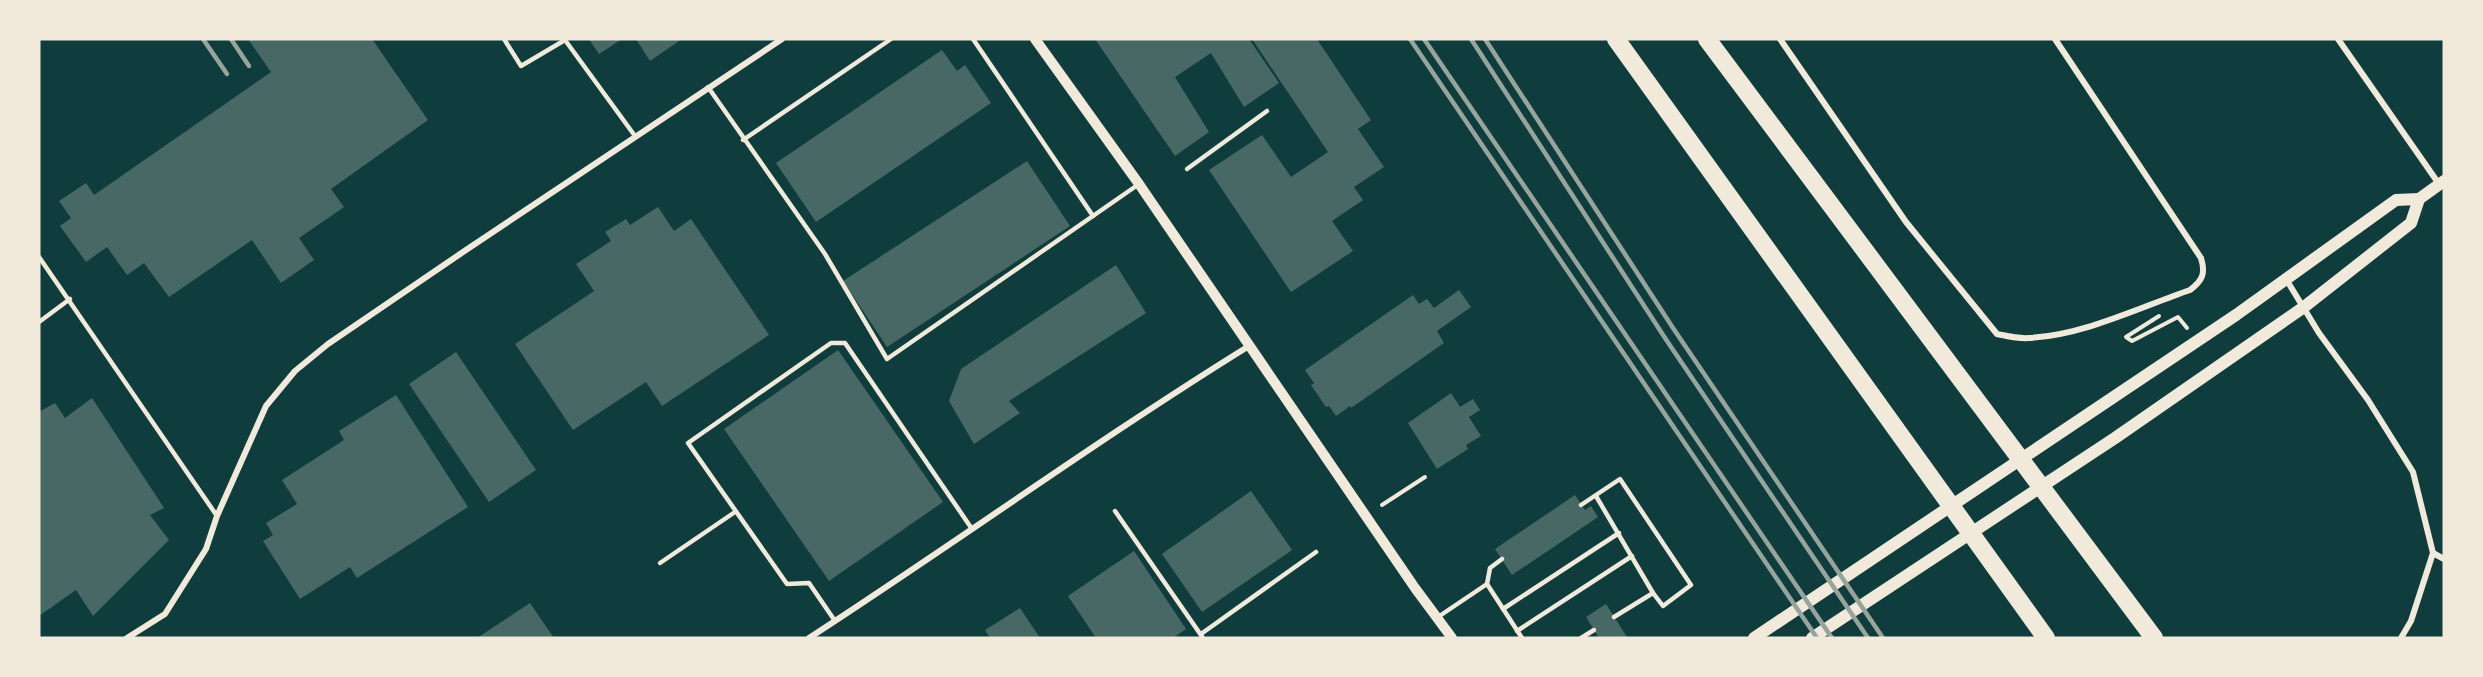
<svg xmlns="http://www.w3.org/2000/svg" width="2483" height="677" font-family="Arial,sans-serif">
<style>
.building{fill:#486865}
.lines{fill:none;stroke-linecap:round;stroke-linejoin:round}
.path{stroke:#f1e9da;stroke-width:4}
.service{stroke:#f1e9da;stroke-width:4.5}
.minor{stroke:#f1e9da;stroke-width:6}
.tertiary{stroke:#f1e9da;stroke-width:10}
.secondary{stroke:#f1e9da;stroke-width:12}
.motorway{stroke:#f1e9da;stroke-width:18}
.rail{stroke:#97a49c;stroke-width:4.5}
</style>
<rect width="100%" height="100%" fill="#0f3d3e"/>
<g class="building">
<path d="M248,39H372L428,120L331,189L344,207L299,238L314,260L281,283L252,240L169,297L144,263L127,275L107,247L86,262L60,226L71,218L59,201L86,183L94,195L271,72Z"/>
<path d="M589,39H622L599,54Z"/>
<path d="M636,39H682L650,61Z"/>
<path d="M1095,39H1249L1279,83L1244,107L1211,53L1175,77L1209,132L1175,156Z"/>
<path d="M1252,39H1317L1371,120L1358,129L1384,167L1354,187L1363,200L1332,221L1353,251L1291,292L1209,170L1262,135L1291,177L1328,152Z"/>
<path d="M942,50L957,71L965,65L991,103L816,222L776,163Z"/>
<path d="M1027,161L1070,226L887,347L843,281Z"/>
<path d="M658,207L674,231L691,219L769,335L662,406L646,382L573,430L515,344L594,291L576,264L611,241L605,232L626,219L630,225Z"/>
<path d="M1116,265L1146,313L1009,401L1020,413L974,444L949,401L961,369Z"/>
<path d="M1459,290L1471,307L1437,331L1444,343L1351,408L1350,406L1336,416L1329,406L1326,407L1311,385L1314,383L1305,370L1413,295L1419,304L1427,299L1434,308Z"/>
<path d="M838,350L943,502L829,581L724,429Z"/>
<path d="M456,352L536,470L489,502L409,384Z"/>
<path d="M1451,393L1460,407L1473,399L1480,410L1469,417L1481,436L1466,445L1468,449L1437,469L1408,423Z"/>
<path d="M396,395L468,507L357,578L350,567L300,599L263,541L273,535L266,523L297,504L282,480L344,440L339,431Z"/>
<path d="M92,398L164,508L150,515L169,540L93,616L76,590L39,616V412L55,403L65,418Z"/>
<path d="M1251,491L1292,550L1202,612L1162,554Z"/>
<path d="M1575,495L1585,510L1591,506L1598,517L1512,575L1495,549Z"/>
<path d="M1134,551L1186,629L1173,638H1096L1068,596Z"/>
<path d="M530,603L554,638H477Z"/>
<path d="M1606,604L1627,637L1625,638H1599L1586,617Z"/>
<path d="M1020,608L1040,638H990L985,630Z"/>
</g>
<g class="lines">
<g class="path">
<path d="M2159,316L2126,337L2132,341L2178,317L2187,328"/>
<path d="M1382,505L1425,477"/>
</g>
<g class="service">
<path d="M504,39L521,66L565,40L635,136"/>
<path d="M973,39L1093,216"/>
<path d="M708,87L825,254L887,359L1139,184"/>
<path d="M743,140L891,39"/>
<path d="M1187,169L1267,111"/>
<path d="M39,257L217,516"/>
<path d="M39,322L70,299"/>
<path d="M1596,496L1653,593"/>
<path d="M1581,505L1620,479L1691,585L1663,606L1653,593L1614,617"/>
<path d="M1115,511L1203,638"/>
<path d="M660,563L735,512"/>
<path d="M1487,584L1490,568L1502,559"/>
<path d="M1503,609L1619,533"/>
<path d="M1438,617L1487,584L1522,638"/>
<path d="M835,621L809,583L787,584L688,443L831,343H845L972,529"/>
<path d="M1517,631L1632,556"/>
<path d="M1201,634L1316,552"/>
<path d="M1581,638L1594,630"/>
</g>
<g class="minor">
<path d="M1780,39L1906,222L1997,334C2007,336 2018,339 2029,338C2084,335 2138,308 2190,290C2202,281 2206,274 2201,258L2055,39"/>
<path d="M2338,39L2439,184"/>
<path d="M2286,279L2319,333L2368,400L2413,472L2433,553L2411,621L2401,638"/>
<path d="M2433,553L2444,559"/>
<path d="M127,638L165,614L206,549L217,516L266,406L295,371L328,344L463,252L782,39"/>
<path d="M809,638C957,542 1099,439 1249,346"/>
</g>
<path class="tertiary" d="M1035,39L1139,184L1415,588L1452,638"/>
<g class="secondary">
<path d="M1754,638L2236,315L2396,200L2419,199"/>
<path d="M1812,638L2115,438L2304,307L2411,223L2419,199L2444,181"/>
</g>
<g class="motorway">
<path d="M1616,39L2046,638"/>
<path d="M1707,39L2154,638"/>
</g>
<g class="rail">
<path d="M203,39L227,74"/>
<path d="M231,39L249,66"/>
<path d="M1410,39L1817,638"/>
<path d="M1424,39L1832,638"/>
<path d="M1471,39L1665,338L1868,638"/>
<path d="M1485,39L1673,328L1883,638"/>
</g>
</g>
<rect width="2483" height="677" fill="none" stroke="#f1e9da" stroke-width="81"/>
</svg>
